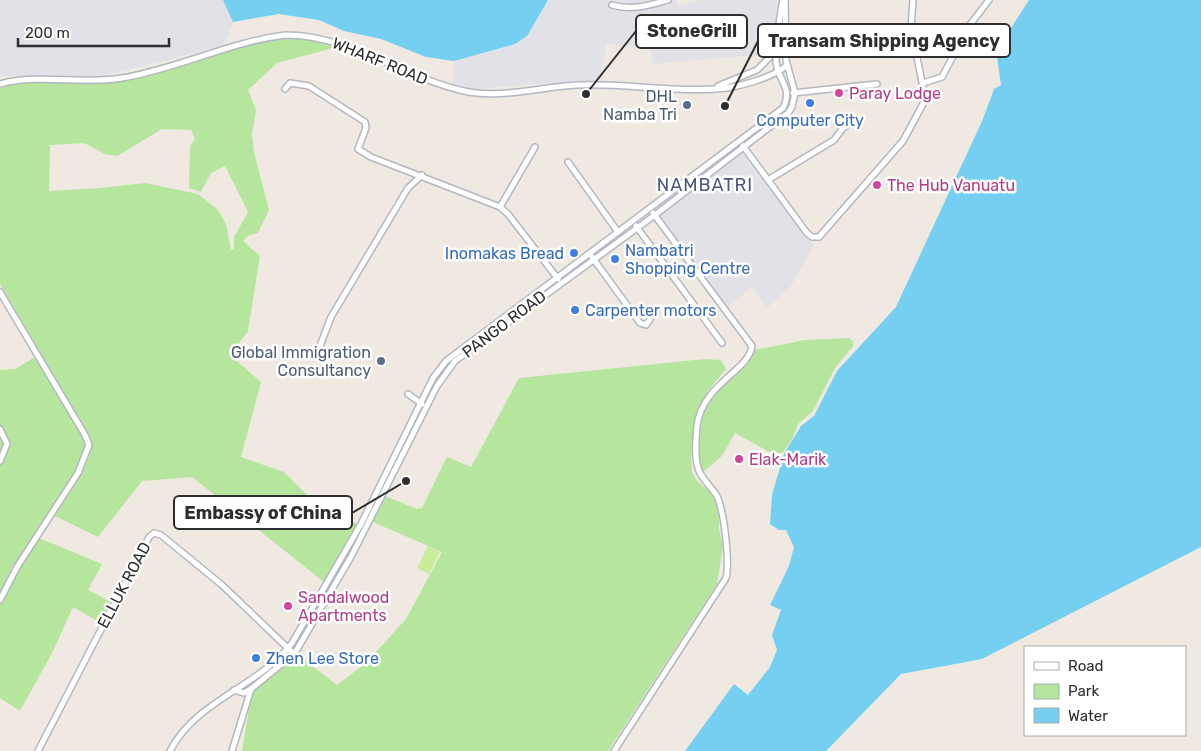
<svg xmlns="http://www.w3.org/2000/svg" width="1201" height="751" font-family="Rubik,sans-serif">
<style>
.industrial{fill:#e3e1e8}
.green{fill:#b6e59e;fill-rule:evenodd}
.pitch{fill:#c9ec9a}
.water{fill:#75cff0}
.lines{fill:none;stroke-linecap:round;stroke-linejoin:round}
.minor-casing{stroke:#b4b7c1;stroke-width:8}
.minor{stroke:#fff;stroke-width:5}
.hotel-dot{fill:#d1479c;stroke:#fff;stroke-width:2}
.shop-dot{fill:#3f7fe0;stroke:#fff;stroke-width:2}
.service-dot{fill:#5c6f8a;stroke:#fff;stroke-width:2}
.labels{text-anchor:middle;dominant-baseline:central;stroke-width:5;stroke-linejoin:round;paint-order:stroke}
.street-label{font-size:16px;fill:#2e2e2e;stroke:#fff}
.hotel-label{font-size:16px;fill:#b23c85;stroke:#fff;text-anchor:start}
.service-label{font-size:16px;fill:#4e5e75;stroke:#fff;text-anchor:end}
.shop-label{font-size:16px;fill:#366cbe;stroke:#fff;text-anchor:start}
.neighbourhood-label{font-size:18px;letter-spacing:1px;fill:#4d5680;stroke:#fff}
.leader{fill:none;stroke:#2e2e2e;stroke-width:2}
.callout-dot{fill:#2e2e2e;stroke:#fff;stroke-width:2}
.callout{fill:#fff;stroke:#2e2e2e;stroke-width:2}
.callout-label{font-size:18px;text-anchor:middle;font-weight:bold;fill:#2e2e2e}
</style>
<rect width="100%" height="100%" fill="#efe9e1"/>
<g class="industrial">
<path d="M0,0H223L233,22L224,45L132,69L100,76H0Z"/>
<path d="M548,0H677V6L701,0H777L775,44L766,54L652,64L651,50L606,43L601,82L577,81L473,89L453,84L454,61L515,44L527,36Z"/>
<path d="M734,141L814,245L791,286L767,308L752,288L726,307L651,204Z"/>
</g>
<g class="green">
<path d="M293,34L344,45L277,63L248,90L256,110L252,134L254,152L269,210L258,233L249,235L243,241L260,256L248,331L236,347L237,361L261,382L241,457L284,472L314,502L361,526L329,586L192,477L142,481L98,537L49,513L34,536L102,564L88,590L111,602L101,623L73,607L52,653L20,711L0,698V370L15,369L37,356L83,435L86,445L76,473L81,474L90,454L91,445L88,433L0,284V80L111,78L258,39ZM162,129L191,130L195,139L190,146L189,188L201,192L211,173L225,166L248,212L234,237V249L231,250L226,224L218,210L198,194L145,183L100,188L49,191L50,145L84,143L105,154L117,156Z"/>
<path d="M849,338L853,341V346L835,368L813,411L798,424L792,440L782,453L773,454L735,433L722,456L703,472L699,469V441L704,409L712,396L750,359L754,350L805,340Z"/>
<path d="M705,359L721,360L726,369L707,392L699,407L691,457L692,472L697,481L712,494L719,511V529L723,546L717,584L608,751H242L254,679L291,649L337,685L366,663L406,619L442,552L373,522L385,496L417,509L422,508L447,457L471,467L519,378Z"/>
</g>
<path class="pitch" d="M428,546L440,552L429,574L417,568Z"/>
<g class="water">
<path d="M223,0H548L527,36L515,44L454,61L426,57L381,39L344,31L319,20L279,14L233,22Z"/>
<path d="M1029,0H1201V547L982,659L901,674L826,751H685L734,684L748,695L770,667L777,650L772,635L781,610L770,605L789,566L794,547L786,530H779L770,524L772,495L784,454L801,426L814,416L837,371L896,307L983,119L994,89L1001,85L997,57L1011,28Z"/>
</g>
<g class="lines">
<defs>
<g id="minor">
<path d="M612,5C633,11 649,5 668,0"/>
<path d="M923,83L942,77L969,26L989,0"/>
<path d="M0,84C39,73 82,85 122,78C177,69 229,42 285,35C350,35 402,77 464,91C500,99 540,87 577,85C623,83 670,92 716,89C736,88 773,78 787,65"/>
<path d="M718,86L757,70L776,51"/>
<path d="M285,89L290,83L309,86L365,122L366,128L358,149L371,157L500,207L508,214L558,279"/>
<path d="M793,93L877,84"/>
<path d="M743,146L807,233L812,237H819L903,141L924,102L923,87L911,28L913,0"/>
<path d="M568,162L618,232"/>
<path d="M768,180L834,140L843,128L851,122"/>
<path d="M500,207L535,147"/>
<path d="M636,226L722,343"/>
<path d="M592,257L640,323L646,325L650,319"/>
<path d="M0,292L85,435L89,445L78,473L17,567L0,600"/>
<path d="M317,354L331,317L408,188L422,175"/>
<path d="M408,394L422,404"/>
<path d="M0,429L7,444L0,461"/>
<path d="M234,690L244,693L251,689L295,653L352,555L437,386L455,361L655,215L788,113L792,107L795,93L786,60L785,0"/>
<path d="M38,751L149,537L154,533L161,535L222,585L294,654"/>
<path d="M170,751C196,700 259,687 292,643L361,524L433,378L446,361L783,108C794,86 776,80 776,60C776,46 780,13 783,0"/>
<path d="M232,751L251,689"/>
<path d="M614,751L726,578C730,562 724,511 717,496C711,486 701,479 698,468C694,455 696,439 697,426C702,384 749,371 752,346L653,213"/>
</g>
</defs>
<use href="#minor" class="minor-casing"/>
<use href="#minor" class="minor"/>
</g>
<g class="hotel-dot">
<circle cx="839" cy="93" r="5"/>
<circle cx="877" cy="185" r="5"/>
<circle cx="739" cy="459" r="5"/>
<circle cx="288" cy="606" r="5"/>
</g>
<g class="shop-dot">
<circle cx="810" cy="103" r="5"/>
<circle cx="574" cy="253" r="5"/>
<circle cx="615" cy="259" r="5"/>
<circle cx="575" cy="310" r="5"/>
<circle cx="256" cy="658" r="5"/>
</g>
<g class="service-dot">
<circle cx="687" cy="105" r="5"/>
<circle cx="381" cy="361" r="5"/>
</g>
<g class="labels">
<g class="street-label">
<text transform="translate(380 61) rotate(22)">WHARF ROAD</text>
<text transform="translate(504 324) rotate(-37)">PANGO ROAD</text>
<text transform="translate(124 585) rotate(-62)">ELLUK ROAD</text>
</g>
<g class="hotel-label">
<text x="849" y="93">Paray Lodge</text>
<text x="887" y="185">The Hub Vanuatu</text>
<text x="749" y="459">Elak-Marik</text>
<text x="298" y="597">Sandalwood<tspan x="298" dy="18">Apartments</tspan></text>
</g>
<g class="service-label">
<text x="677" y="96">DHL<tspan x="677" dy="18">Namba Tri</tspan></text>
<text x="371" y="352">Global Immigration<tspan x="371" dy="18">Consultancy</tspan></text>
</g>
<g class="shop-label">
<text x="810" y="120" text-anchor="middle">Computer City</text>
<text x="625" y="250">Nambatri<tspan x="625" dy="18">Shopping Centre</tspan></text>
<text x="564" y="253" text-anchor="end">Inomakas Bread</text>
<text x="585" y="310">Carpenter motors</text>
<text x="266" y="658">Zhen Lee Store</text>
</g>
<g class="neighbourhood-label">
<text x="705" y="185">NAMBATRI</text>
</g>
</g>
<path class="leader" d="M586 94L636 31M725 106L758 41M406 481L352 513"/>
<g class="callout-dot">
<circle cx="586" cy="94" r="5"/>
<circle cx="725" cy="106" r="5"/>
<circle cx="406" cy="481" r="5"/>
</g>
<g class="callout">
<rect x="636" y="15" width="111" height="33" rx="5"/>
<rect x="758" y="24" width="252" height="33" rx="5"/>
<rect x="174" y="496" width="178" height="33" rx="5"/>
</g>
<g class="callout-label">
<text x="692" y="37">StoneGrill</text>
<text x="884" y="47">Transam Shipping Agency</text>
<text x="263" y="519">Embassy of China</text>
</g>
<rect x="1024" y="646" width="162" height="90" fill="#ffffff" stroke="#ababab"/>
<rect x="1034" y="662" width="25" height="8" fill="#ffffff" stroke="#ababab"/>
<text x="1068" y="671" font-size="15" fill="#2e2e2e">Road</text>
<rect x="1034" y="684" width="25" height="15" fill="#b6e59e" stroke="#ababab"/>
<text x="1068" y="696" font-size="15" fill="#2e2e2e">Park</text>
<rect x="1034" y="708" width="25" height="15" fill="#75cff0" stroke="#ababab"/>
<text x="1068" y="721" font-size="15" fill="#2e2e2e">Water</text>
<path d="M18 38v8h151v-8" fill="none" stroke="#2e2e2e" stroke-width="2.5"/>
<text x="25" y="38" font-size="15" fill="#2e2e2e" stroke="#ffffff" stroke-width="4" paint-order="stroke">200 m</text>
</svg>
